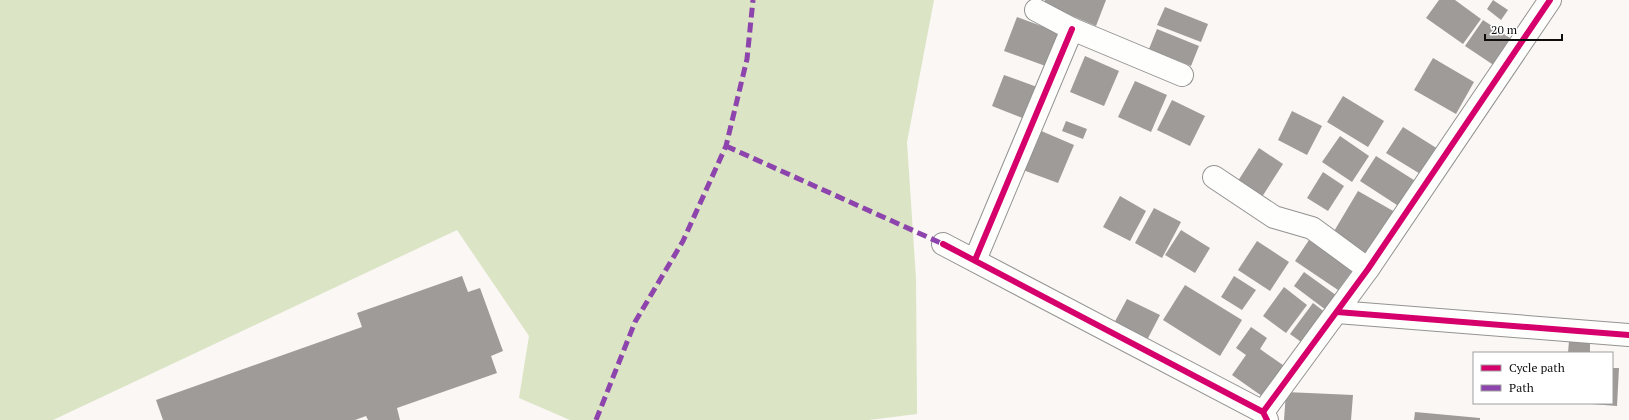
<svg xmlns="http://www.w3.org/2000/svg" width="1629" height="420" font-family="'PT Serif',serif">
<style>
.forest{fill:#dbe4c4}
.building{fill:#9e9b99}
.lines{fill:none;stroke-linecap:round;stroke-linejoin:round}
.street-casing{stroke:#949392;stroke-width:24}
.street{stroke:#fefefd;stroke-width:22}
.quiet{stroke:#8e44ad;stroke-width:5;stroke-dasharray:10 5;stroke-linecap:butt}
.cycleway-casing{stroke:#fff;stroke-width:8}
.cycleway{stroke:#d6006c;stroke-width:6}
</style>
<rect width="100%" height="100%" fill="#faf7f4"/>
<path class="forest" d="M0,0H934L907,142L916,279L917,414L869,420H570L519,398L529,336L457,230L53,420H0Z"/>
<g class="building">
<path d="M1045,0H1106L1096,26L1044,4Z"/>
<path d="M1439,0H1455L1481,19L1463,44L1426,18Z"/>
<path d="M1493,0L1508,10L1501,20L1487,9Z"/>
<path d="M1165,7L1208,24L1201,42L1157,25Z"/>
<path d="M1017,17L1063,34L1051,68L1004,51Z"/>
<path d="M1483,20L1513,40L1495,66L1465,46Z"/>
<path d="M1157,29L1199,46L1191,66L1149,49Z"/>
<path d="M1085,56L1119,71L1104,106L1070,92Z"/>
<path d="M1433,58L1474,82L1456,114L1414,90Z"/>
<path d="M1004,75L1037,87L1025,119L992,106Z"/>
<path d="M1135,81L1167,95L1151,132L1118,117Z"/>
<path d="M1343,96L1384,121L1368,147L1327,122Z"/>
<path d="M1172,100L1205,116L1190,146L1157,130Z"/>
<path d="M1292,111L1322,126L1307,155L1278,140Z"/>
<path d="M1066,121L1087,129L1083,139L1062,131Z"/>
<path d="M1403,127L1438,149L1422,175L1386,153Z"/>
<path d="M1039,130L1074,145L1058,183L1023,170Z"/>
<path d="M1340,136L1369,156L1352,182L1322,162Z"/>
<path d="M1259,148L1283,164L1260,200L1236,184Z"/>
<path d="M1376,156L1417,182L1400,207L1360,181Z"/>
<path d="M1323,172L1344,186L1328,211L1307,198Z"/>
<path d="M1358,191L1395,212L1367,258L1330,238Z"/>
<path d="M1120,196L1146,211L1130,241L1103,227Z"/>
<path d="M1154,208L1181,222L1162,258L1135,243Z"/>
<path d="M1181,230L1210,248L1195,273L1165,255Z"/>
<path d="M1311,237L1355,267L1338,290L1295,261Z"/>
<path d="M1257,241L1289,262L1270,291L1238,270Z"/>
<path d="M1304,272L1340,298L1330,313L1294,286Z"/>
<path d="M462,276L468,292L480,288L503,351L491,356L497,373L397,408L400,420H368L366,416L355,420H163L156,400L362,327L357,313Z"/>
<path d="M1234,276L1256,290L1242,310L1221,297Z"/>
<path d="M1185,285L1242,320L1220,356L1163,320Z"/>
<path d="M1284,287L1307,305L1286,333L1263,316Z"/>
<path d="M1127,299L1160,315L1146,342L1113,325Z"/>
<path d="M1313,303L1326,313L1304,344L1290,334Z"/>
<path d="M1251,327L1267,338L1260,349L1290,370L1269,401L1232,375L1246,355L1236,348Z"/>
<path d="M1569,341L1590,342V353H1568Z"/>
<path d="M1612,368H1619L1617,406L1591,404L1612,403Z"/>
<path d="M1286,392L1353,395L1351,420H1284Z"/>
<path d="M1415,412L1480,418V420H1414Z"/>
</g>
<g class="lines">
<defs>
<g id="street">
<path d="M1036,10L1072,29L1182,75"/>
<path d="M1214,177L1274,217L1312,228L1368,269"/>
<path d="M943,244L1263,412L1267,420"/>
<path d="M975,260L1072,29"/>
<path d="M1337,312L1629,335"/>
<path d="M1263,412L1368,269L1550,0"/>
</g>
</defs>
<use href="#street" class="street-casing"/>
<use href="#street" class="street"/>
<g class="quiet">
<path d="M726,146L943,244"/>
<path d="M596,420L635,322L683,241L726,146L747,59L753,0"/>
</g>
<defs>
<g id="cycleway">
<path d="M943,244L1263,412L1267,420"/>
<path d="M975,260L1072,29"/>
<path d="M1337,312L1629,335"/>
<path d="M1263,412L1368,269L1550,0"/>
</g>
</defs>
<use href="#cycleway" class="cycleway-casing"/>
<use href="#cycleway" class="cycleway"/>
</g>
<rect x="1473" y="352" width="140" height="52" fill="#ffffff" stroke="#9f9f9f"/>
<rect x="1481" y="365" width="20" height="6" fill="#d6006c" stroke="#9f9f9f"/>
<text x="1509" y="372" font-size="12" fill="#0e0e0e">Cycle path</text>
<rect x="1481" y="385" width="20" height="6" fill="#8e44ad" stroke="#9f9f9f"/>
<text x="1509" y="392" font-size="12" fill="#0e0e0e">Path</text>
<path d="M1485 34v6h77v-6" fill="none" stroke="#0e0e0e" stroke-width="2"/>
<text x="1491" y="34" font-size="12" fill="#0e0e0e" stroke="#ffffff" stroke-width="3" paint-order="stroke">20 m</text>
</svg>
